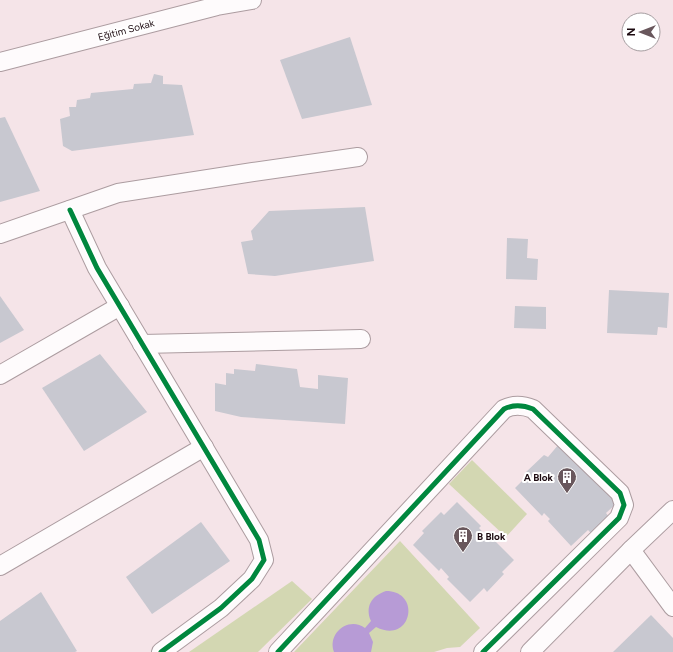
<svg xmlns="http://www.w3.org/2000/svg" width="673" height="652" font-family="Figtree,sans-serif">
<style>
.green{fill:#d3d7b2}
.water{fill:#b79bd6}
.building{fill:#c8c8d0}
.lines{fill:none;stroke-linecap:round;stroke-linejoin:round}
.minor-casing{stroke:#ac9ca0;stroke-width:20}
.minor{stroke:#fefbfc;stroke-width:18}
.cycleway-casing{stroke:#fff;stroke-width:8}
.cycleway{stroke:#00873e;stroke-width:5}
.labels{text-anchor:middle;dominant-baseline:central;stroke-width:4;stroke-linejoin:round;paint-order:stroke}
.street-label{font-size:10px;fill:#1d0b11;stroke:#fff}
.poi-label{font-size:10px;font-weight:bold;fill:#1d0b11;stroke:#fff;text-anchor:end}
</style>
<rect width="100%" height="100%" fill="#f5e4e8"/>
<g class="green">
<path d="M472,460L527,514L506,537L449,484Z"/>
<path d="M400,541L480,628L460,647L447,648L434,652H294Z"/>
<path d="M292,581L312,599L258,652H189Z"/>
</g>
<path class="water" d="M386,591C422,591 412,645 376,627L369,633L373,642L371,652H334C327,633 349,616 365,628L371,621C365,607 371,596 386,591Z"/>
<g class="building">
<path d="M350,37L372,105L302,119L280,60Z"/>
<path d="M154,74L163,76V84L182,85L194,135L72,151L63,146L60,119L70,116L69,107H76L77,100L90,98L91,93L133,89L134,84L151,83Z"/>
<path d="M5,117L40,191L0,202V118Z"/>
<path d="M365,207L374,261L275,276L248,274L241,242L253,240L251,231L269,211Z"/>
<path d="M507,238L528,239L527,258L538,259L537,280L506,279Z"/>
<path d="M609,290L669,293L667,328L658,327L657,335L607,333Z"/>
<path d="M0,296L24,330L0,343Z"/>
<path d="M515,306L546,307V329L514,328Z"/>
<path d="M100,354L147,412L84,451L42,388Z"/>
<path d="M256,364L297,369L300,387L318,389V375L348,378L345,424L241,417L215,411V383L226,385V373L234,374V369L255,371Z"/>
<path d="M559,444L593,480L596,477L619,501L606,513L609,517L591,533L588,530L571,546L548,521L550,519L544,513L542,516L515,488L528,475L525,473L544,455L548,457Z"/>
<path d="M457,502L481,526L479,528L489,539L491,537L514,560L502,572L504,574L487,592L484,588L470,602L447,579L449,577L441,568L439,571L413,545L424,533L422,531L441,512L444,515Z"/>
<path d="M201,522L230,561L152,614L126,577Z"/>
<path d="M41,592L77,651L75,652H0V621Z"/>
<path d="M651,615L673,638V652H613Z"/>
</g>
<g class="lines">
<defs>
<g id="minor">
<path d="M0,62L217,6L252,0"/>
<path d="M70,210L97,268L259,540L264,560L252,579L221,608L161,652"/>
<path d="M0,234L118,193L253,172L358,157"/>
<path d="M142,344L361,339"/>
<path d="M0,375L120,306"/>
<path d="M631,550L673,607"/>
<path d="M0,566L204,447"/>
<path d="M278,652L504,409C514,404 523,405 533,409L620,493L624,505L619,518L483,652"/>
<path d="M530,652L631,550L673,510"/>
</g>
</defs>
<use href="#minor" class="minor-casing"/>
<use href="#minor" class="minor"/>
<defs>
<g id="cycleway">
<path d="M70,210L97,268L259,540L264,560L252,579L221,608L161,652"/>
<path d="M278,652L504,409C514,404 523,405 533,409L620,493L624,505L619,518L483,652"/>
</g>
</defs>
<use href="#cycleway" class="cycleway-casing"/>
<use href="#cycleway" class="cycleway"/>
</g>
<defs>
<symbol id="building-pin" viewBox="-11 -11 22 30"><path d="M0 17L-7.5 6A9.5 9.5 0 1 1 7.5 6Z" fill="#69575c" stroke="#fff"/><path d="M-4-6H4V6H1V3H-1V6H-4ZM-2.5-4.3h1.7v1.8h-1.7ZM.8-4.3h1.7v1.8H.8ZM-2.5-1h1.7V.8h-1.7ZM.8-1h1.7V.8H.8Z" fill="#fff"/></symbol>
</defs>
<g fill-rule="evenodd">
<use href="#building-pin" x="556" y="466" width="22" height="30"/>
<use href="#building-pin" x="452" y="525" width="22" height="30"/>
</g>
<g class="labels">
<g class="street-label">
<text transform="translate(126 30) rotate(-15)">Eğitim Sokak</text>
</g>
<g class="poi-label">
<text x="553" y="477">A Blok</text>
<text x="477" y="536" text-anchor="start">B Blok</text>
</g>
</g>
<g transform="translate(641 32) rotate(270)"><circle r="19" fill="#ffffff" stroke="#a59da0"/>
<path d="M0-3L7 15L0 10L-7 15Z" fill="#69575c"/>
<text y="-6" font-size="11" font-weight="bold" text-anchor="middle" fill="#1d0b11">N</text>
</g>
</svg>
